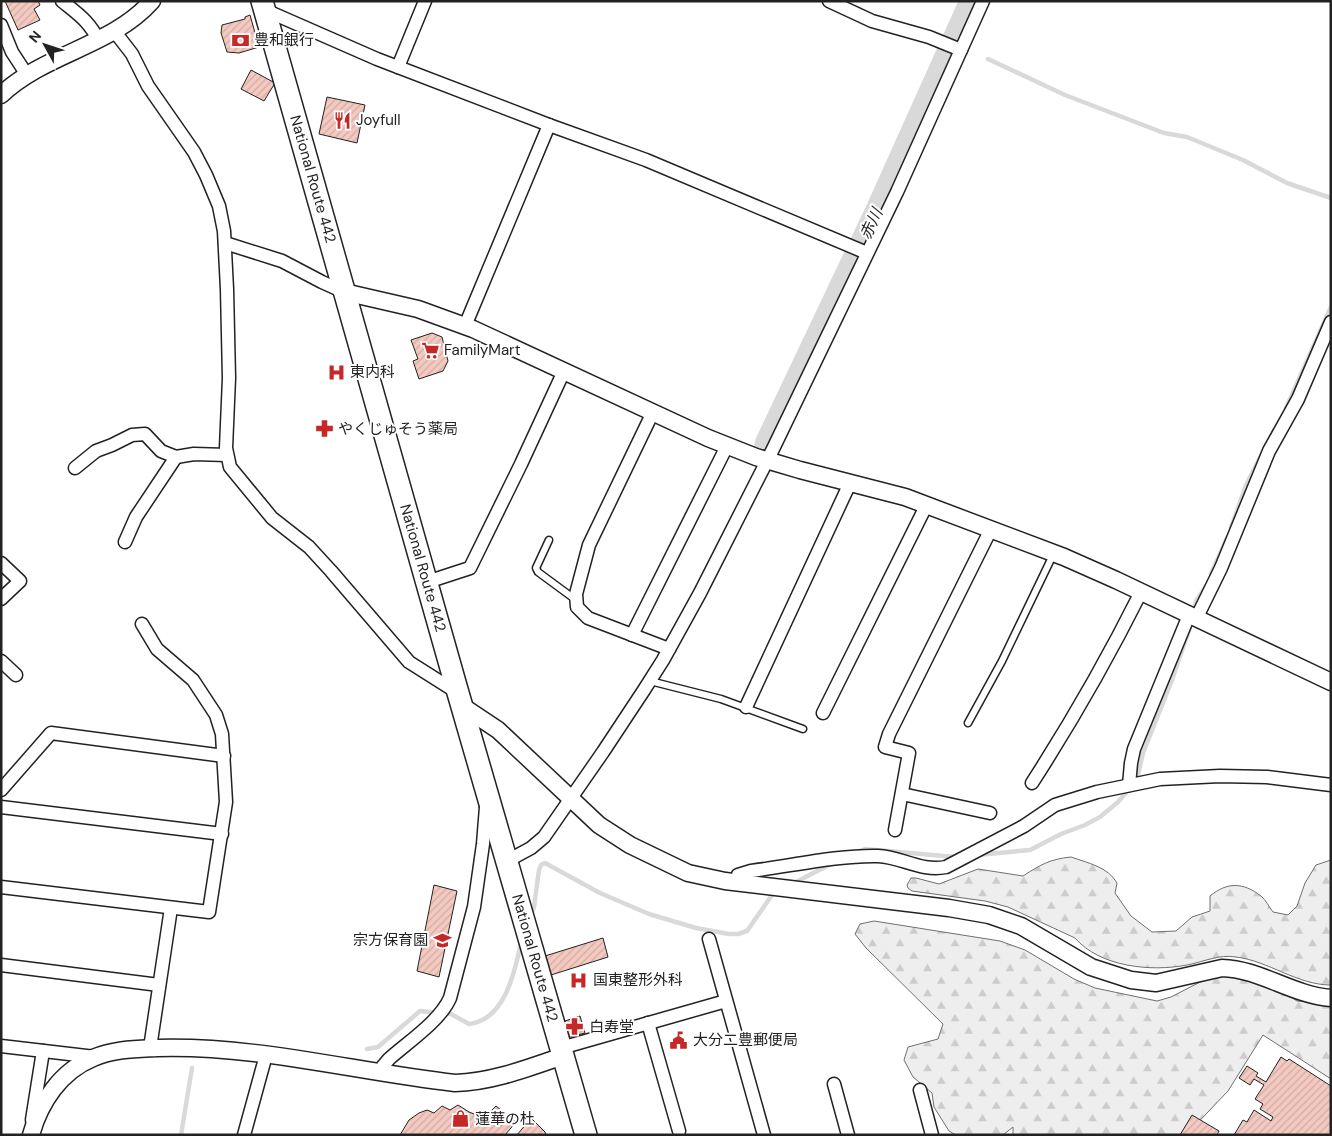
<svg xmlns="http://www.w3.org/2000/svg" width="1332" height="1136" font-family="'DM Sans','Noto Sans JP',sans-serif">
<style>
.forest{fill:url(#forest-firs);stroke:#6f6f6f}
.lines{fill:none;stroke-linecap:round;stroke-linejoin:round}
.stream{stroke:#d9d9d9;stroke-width:4.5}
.river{stroke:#d9d9d9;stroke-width:25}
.building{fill:url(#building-hatch);stroke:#222}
.service-casing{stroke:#222;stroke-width:9}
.minor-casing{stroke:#222;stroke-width:15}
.tertiary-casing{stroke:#222;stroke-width:19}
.trunk-casing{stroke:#222;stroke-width:24}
.service{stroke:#fff;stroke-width:6}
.minor{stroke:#fff;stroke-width:12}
.tertiary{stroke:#fff;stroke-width:16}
.trunk{stroke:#fff;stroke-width:21}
.labels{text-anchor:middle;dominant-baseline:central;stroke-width:4;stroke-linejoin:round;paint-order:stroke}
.poi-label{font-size:15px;fill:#222;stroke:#fff;text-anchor:start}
.street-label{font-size:15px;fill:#222;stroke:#fff}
.water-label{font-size:16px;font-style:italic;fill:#222;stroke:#fff}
</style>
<defs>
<pattern id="forest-firs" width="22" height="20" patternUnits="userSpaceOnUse" patternTransform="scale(1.25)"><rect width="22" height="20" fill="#eee"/><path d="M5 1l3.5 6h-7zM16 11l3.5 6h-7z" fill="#ccc"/></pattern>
<pattern id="building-hatch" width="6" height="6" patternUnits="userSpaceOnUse" patternTransform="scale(1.25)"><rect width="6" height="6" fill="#f3c9c0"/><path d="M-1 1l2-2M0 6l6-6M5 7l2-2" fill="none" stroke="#d0aca5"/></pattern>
</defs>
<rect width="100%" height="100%" fill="#fff"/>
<g class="forest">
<path d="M1071,857C1088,863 1108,867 1117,883L1115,893L1131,916L1152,932L1176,931L1192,917L1210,911V896C1227,882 1243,882 1261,896C1266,900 1269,907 1273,912L1288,915L1297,906L1305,883L1316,865L1331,860V985C1297,985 1269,961 1236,957C1219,954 1203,962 1187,965C1151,972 1100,967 1075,938L1008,907L985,901L912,891L908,888L907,885L911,878H916L939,884L978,869L1023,876C1040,865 1050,859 1071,857Z"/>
<path d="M874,921L1000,941L1025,950L1074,979L1095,988L1157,1001L1171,997L1204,980L1229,971L1282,991L1297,1001L1331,1003V1079L1263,1035L1228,1091L1186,1135H1013V1127L1003,1135H956L949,1131L934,1107L932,1093L913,1077L904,1060L908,1047L938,1039L943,1024L866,948L855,934L860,924Z"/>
</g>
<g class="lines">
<g class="stream">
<path d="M988,59L1065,95L1164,133L1187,137L1243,160L1287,183L1331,198"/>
<path d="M1286,408L1331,307"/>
<path d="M1231,528L1246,485L1274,430"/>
<path d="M1211,574L1227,538"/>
<path d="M1194,610L1196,601L1206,586"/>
<path d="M1135,782L1137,779L1143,753L1172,680L1190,627"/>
<path d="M854,853L865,849L955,857"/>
<path d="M977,855L1030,850L1061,834L1085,825L1100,817L1118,802L1130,788"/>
<path d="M794,883L831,864"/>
<path d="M530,917L534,907L539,870L541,865L545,863L600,893L649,914L696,928L729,934H738L747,931L772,895L778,892"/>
<path d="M367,1049L378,1047L420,1011L451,1014L469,1024C505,1020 515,971 521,943"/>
<path d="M181,1135L192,1068"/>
</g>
<path class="river" d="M767,444L878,210L972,1"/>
</g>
<g class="building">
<path d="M5,1H38L40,5L34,9L40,20L18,30Z"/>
<path d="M250,15L259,47L239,53L227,52L221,33L222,25L245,19V17Z"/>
<path d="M251,70L275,83L264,101L241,89Z"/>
<path d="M327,97L365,105L357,143L319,134Z"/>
<path d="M432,333L442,337L448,361L443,371L419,379L413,361L418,359L411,340Z"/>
<path d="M434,885L457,891L439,977L417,971Z"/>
<path d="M603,938L608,957L551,975L545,956Z"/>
<path d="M580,1016L585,1033L570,1037L567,1036L566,1028L568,1026L565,1021Z"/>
<path d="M1281,1057L1287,1061L1289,1059L1331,1086V1135H1234L1243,1120L1247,1122L1254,1110L1271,1121L1273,1117L1260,1109L1263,1104L1255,1099L1264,1085L1254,1079L1250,1085L1239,1078L1247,1066L1258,1073L1256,1076L1266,1082Z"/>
<path d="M458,1105L469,1112L484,1118L496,1106L516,1122L505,1135H400L409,1120L419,1113L427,1110L434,1113L442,1106L450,1110Z"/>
<path d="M1192,1115L1219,1131L1217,1135H1180Z"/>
<path d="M531,1118L545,1132L546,1135H517Z"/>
</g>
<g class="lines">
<defs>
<g id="service">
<path d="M549,540L536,568L538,572L576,600"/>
<path d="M650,681L721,699L803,729"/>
<path d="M968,723L1002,661L1053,555"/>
</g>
<g id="minor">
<path d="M62,1C79,15 89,21 99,41"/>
<path d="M829,1L872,21L929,37L961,50"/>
<path d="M265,10L377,59L549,125L646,160L867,253"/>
<path d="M1,25L12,52L27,75"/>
<path d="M115,32L132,54L148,86L194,152L206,175L219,206L224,231L227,289L229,378L226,448L230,467L272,518L309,547L331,571L409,662L458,693"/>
<path d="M398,67L425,1"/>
<path d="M225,243L282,261L322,282L344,292"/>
<path d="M465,326L549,125"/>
<path d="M653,412L589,545L576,594L577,607L588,618L669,649"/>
<path d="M75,468L96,451L112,445L132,435L145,434L161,451L176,457L194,454L227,455"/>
<path d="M125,542L136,517L176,457"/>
<path d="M1,563L20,581L1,599"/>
<path d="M427,582L470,568L521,464L564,371"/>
<path d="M1196,619L1221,568L1269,451L1298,399L1331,322"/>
<path d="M632,635L727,446"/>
<path d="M1,661L16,675"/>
<path d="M746,707L850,483"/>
<path d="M823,713L927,504"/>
<path d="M1032,783C1072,721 1108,658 1141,592"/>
<path d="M1129,785L1131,763L1134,749L1189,615"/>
<path d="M1,790L51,733L224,756"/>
<path d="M902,794L990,813"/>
<path d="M1,807L222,834"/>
<path d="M895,830L909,753L885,747L889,734L991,529"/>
<path d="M507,861L531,848L544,837L603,752L644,690L663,660L700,593L772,451L897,192L983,1"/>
<path d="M737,883L738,875L751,871C791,866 838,855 878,856C902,857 921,872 946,867L1024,826L1055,805L1097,792L1160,779L1220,776L1267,777L1331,785"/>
<path d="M1,887L209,912L226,802L222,734L216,715L193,680L157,649L142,624"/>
<path d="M709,939L764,1135"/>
<path d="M1,965L159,985"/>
<path d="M648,1023L679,1131"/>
<path d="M1,1046L95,1057"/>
<path d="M150,1048L171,908"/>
<path d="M561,1048L726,1001"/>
<path d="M382,1072L383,1066L389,1059C408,1042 440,1021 450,998L474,907L483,844L486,807"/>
<path d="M834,1084L848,1135"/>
<path d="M920,1090L932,1135"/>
<path d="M32,1120L43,1051"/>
<path d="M244,1135L266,1055"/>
</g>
<g id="tertiary">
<path d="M1,95C45,53 111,47 152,1"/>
<path d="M344,292L418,309L473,329L708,438L756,457L800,470L905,497L1064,557L1116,580L1331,682"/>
<path d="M462,706L498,730L599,825L630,845L688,873L725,881L949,908L989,915L1021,926L1091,967L1131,980L1156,983L1222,968C1260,969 1292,995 1331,998"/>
<path d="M31,1135C40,1102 61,1071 93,1058C114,1049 136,1049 157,1048C257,1045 356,1072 455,1083C492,1082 528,1068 563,1056"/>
</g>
<path id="trunk" d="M262,1L456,686L586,1135"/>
</defs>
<use href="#service" class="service-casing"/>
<use href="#minor" class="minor-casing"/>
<use href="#tertiary" class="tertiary-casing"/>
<use href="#trunk" class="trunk-casing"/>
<use href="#service" class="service"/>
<use href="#minor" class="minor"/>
<use href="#tertiary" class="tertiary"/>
<use href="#trunk" class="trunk"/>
</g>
<defs>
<symbol id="bank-bare" viewBox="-9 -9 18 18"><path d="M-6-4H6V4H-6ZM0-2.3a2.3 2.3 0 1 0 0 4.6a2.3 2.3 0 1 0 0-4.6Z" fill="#c62828" stroke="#fff" stroke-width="2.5" paint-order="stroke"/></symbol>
<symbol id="restaurant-bare" viewBox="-9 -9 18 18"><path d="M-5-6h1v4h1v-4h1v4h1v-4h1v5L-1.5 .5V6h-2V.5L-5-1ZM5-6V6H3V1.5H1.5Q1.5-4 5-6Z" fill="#c62828" stroke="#fff" stroke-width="2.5" paint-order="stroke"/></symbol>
<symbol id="supermarket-bare" viewBox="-9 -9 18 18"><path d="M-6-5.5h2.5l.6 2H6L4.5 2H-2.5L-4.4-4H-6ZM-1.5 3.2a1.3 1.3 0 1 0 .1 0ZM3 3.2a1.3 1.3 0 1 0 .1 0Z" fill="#c62828" stroke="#fff" stroke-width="2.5" paint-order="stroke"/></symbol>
<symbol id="hospital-bare" viewBox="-9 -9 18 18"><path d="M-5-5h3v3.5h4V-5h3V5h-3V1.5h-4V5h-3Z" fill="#c62828" stroke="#fff" stroke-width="2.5" paint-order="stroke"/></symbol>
<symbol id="pharmacy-bare" viewBox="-9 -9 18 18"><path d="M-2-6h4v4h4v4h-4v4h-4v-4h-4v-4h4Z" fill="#c62828" stroke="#fff" stroke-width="2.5" paint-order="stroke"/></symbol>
<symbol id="school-bare" viewBox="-9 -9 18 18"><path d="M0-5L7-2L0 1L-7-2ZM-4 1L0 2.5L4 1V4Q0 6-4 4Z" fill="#c62828" stroke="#fff" stroke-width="2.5" paint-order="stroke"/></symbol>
<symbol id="civic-bare" viewBox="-9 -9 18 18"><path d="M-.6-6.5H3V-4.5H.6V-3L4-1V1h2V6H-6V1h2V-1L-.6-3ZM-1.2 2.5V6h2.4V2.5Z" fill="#c62828" stroke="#fff" stroke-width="2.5" paint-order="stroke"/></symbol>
<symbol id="shop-bare" viewBox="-9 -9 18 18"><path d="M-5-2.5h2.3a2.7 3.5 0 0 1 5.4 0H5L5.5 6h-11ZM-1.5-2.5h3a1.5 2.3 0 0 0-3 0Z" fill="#c62828" stroke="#fff" stroke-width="2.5" paint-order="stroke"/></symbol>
</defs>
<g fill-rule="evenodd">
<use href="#bank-bare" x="228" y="28" width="25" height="25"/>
<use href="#restaurant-bare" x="330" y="108" width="25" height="25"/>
<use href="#supermarket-bare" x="418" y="338" width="25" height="25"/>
<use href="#hospital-bare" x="324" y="360" width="25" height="25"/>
<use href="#pharmacy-bare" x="312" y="416" width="25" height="25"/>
<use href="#school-bare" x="430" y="928" width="25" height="25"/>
<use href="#hospital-bare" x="566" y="968" width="25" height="25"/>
<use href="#pharmacy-bare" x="562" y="1014" width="25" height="25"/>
<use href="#civic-bare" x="666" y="1028" width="25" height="25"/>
<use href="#shop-bare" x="448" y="1106" width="25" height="25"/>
</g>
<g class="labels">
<g class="poi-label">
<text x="254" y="40">豊和銀行</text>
<text x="356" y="120">Joyfull</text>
<text x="444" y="350">FamilyMart</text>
<text x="350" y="372">東内科</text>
<text x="338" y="429">やくじゅそう薬局</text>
<text x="428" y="940" text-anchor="end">宗方保育園</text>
<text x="593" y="980">国東整形外科</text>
<text x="589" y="1027">白寿堂</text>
<text x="693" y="1040">大分二豊郵便局</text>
<text x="475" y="1119">蓮華の杜</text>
</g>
<g class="street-label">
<text transform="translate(313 179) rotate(74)">National Route 442</text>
<text transform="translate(423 568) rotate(74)">National Route 442</text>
<text transform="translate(535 958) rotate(74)">National Route 442</text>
</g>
<g class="water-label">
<text transform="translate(871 224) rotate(-65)">赤川</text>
</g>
</g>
<rect width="1332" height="1136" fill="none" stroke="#222222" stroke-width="5"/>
<g transform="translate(45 45) rotate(310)" stroke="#ffffff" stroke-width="4" paint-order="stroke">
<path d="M0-4L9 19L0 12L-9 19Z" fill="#222222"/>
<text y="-8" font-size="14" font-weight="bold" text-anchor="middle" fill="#222222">N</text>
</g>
</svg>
